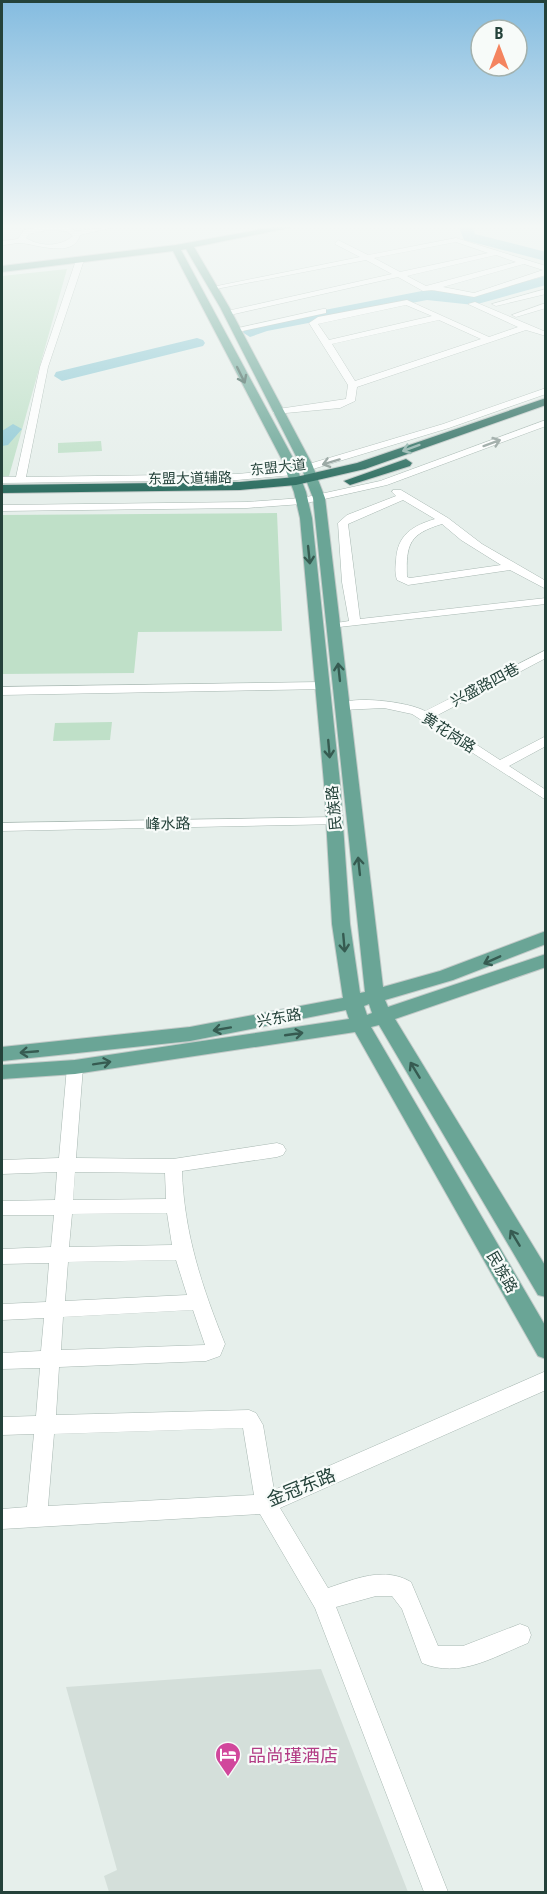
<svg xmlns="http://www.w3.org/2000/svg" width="547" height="1894" font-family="'Roboto Condensed','Noto Sans SC',sans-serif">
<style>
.built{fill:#d4dfda}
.green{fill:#bfe0c8}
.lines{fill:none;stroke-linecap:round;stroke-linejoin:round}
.river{fill:#8ec9d4;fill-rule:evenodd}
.minor-casing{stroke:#a8b8b2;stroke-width:1}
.major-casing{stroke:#c2cac8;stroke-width:2}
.highway-casing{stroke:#c2cac8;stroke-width:2}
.minor{fill:#fff;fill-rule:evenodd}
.major{fill:#6aa596;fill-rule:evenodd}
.highway{fill:#2f6f62;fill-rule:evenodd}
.oneway{stroke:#365b51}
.oneway2{stroke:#92a09c}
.oneway3{stroke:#93b5ae}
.labels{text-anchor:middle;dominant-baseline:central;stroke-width:4.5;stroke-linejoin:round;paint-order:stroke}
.far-street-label{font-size:14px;fill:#24423a;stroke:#f7fbf9}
.street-label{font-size:15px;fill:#24423a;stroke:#f7fbf9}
.near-street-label{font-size:18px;fill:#24423a;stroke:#f7fbf9}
.near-hotel-label{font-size:18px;fill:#b23c85;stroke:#f7fbf9;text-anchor:start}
</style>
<rect width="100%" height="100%" fill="#e6efeb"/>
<path class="built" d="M321,1669L408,1892H109L104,1876L117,1870L66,1687Z"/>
<g class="green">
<path d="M67,269L9,476H2V276Z"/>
<path d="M101,441L102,451L58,453V443Z"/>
<path d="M277,513L282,631L138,632L134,673L2,674V515Z"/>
<path d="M112,722L110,740L53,741L55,723Z"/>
</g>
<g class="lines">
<g class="river">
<path d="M459,227H473L475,234L546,252V261L464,240Z"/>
<path d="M546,276V285L474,305L427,300L267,331L250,337L242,332L263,322L427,290L474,295Z"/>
<path d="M197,338L203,340L205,343L203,346L62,381L54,376L56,372Z"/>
<path d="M13,424L22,429L8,445L2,446V431Z"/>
</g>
<defs>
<g id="minor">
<path d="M40,227H70L75,231L114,227L80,235C74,259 35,244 21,243C14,243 8,245 2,245V241L18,239L24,230ZM48,230L66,231L73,236C60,247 40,247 26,238L29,234Z"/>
<path d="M456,238L546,266V275L474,297L432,290L423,291L398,277L230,315H227V311L392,274L366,260L216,289L212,287L360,257L335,244L338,240L368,255ZM456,242L488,253L400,272L374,258ZM496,255L516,262L426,286L407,276ZM524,264L543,270L474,293L443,287Z"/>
<path d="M80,258L84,260L48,367L26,477L237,474L292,469L443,424L546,388V394L449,428L293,475L237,480L2,483V477H16L40,367L76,260Z"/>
<path d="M546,289V294L496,306L492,304Z"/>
<path d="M407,300L489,337L518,327L468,304L475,302L546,332V336L526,330L357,387L355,401L340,408L275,414L273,412L278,409L346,399L348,385L309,323L318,317ZM406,305L432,316L329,340L318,324ZM439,320L481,339L355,381L332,344Z"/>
<path d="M546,303V308L516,317L512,315Z"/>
<path d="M323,309H326V313L238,332L234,329Z"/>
<path d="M546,420V426L387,485L302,504L247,508L2,511V505L247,502L302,498L380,481Z"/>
<path d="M393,490H401L448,518L482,544L546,581V589L510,570L408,585L397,580C395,574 395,568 396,561C397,535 412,526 435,519L403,500L348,524L360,619L546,598V604L330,628V624L349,621L342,582L338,523L347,515L396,496L392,492ZM442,524L461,540L501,565L410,578L407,577C406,544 409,534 442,524Z"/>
<path d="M546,650V658L434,717L500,760L546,736V746L509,766L546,790V800L412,714L384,708L342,710L336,706C349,694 410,702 425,711Z"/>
<path d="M323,682L327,683V689L2,695V687Z"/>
<path d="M335,817L340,818L342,821L340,824L2,831V823Z"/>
<path d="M75,1061L81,1063L83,1067L76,1158L173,1159L277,1143L283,1145L286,1150L283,1155L277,1157L182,1171C184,1233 202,1287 225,1344L220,1356L206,1361L59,1367L56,1415L249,1410L256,1413L263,1425L274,1490L546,1371V1390L280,1508L328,1588C355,1579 384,1566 411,1582L438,1646H463L520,1624L528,1627L531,1635L528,1643C493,1657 460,1679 422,1663L402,1609L392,1596H376L336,1607L448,1892H424L315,1608L260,1514L2,1529V1509L27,1507L34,1434L2,1435V1417L36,1416L40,1368L2,1369V1353L41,1351L44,1318L2,1320V1304L46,1302L49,1263L2,1264V1249L51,1247L54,1215H2V1201L55,1200L57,1172L2,1174V1160L59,1158L67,1067L69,1063ZM75,1172L165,1173L166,1199L73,1200ZM167,1213L172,1245L69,1247L72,1214ZM176,1260L187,1295L65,1301L68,1262ZM193,1310L205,1345L61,1350L63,1317ZM243,1428L254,1495L48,1506L54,1434Z"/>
</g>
<path id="major" d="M273,227H293L194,247L229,307L312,464L325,498L383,987L440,971L546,931V944L453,980L385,1000L388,1007L546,954V967L395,1019L546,1267V1297L538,1295L379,1025L371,1027L546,1327V1359L538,1356L355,1032L75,1074L2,1079V1065L75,1060L349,1019L346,1010L190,1041L2,1061V1047L190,1027L343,998L332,924L324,783L300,518L294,492L281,458L173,251L2,272V266L176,245ZM186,249L220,307L300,464L313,498L365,992L360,993L350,924L340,783L312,518L306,492L293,458L181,250ZM369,1004L372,1013L367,1015L364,1006Z"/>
<g id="highway">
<path d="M546,398V405L365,469L296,485L240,490L2,493V485L240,482L296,477L357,463Z"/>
<path d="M406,459L412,463L410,466L350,485L344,481Z"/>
</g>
</defs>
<use href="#minor" class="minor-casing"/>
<use href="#major" class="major-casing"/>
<use href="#highway" class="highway-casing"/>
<use href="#minor" class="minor"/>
<use href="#major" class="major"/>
<use href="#highway" class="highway"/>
</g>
<defs><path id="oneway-shaft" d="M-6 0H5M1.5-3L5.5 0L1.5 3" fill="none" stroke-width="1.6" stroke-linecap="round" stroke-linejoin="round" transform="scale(1.5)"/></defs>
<g class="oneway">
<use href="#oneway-shaft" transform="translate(241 375) rotate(64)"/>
<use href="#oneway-shaft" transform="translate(309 555) rotate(84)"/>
<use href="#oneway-shaft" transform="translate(339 672) rotate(-96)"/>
<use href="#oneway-shaft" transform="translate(329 749) rotate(85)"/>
<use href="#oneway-shaft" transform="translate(359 866) rotate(-96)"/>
<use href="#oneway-shaft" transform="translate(344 943) rotate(85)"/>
<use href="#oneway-shaft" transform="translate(492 960) rotate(156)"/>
<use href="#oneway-shaft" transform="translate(222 1029) rotate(170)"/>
<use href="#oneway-shaft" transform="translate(294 1034) rotate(-8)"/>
<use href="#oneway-shaft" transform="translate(29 1052) rotate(175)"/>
<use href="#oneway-shaft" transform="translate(102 1063) rotate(-9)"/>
<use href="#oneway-shaft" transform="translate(415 1070) rotate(-121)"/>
<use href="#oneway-shaft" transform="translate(515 1238) rotate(-121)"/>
</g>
<g class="oneway2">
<use href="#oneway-shaft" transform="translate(492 443) rotate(-20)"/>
<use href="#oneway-shaft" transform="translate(331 462) rotate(163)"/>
</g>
<use class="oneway3" href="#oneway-shaft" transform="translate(411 448) rotate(160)"/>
<linearGradient id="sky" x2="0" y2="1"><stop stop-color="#84bce0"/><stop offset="0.46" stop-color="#f4f8f6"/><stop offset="1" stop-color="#f4f8f6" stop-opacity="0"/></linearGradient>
<rect width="547" height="492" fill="url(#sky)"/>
<defs>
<symbol id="hotel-pin" viewBox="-11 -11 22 30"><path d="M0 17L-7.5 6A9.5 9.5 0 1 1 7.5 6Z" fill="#d1479c" stroke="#f7fbf9"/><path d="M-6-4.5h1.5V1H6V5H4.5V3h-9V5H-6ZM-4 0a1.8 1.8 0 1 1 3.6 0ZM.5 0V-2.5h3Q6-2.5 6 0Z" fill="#fff"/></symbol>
</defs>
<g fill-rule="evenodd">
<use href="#hotel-pin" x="213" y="1740" width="30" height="40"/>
</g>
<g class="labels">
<g class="far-street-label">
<text transform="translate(278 467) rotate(-6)">东盟大道</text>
<text transform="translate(190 478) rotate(-1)">东盟大道辅路</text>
</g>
<g class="street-label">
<text transform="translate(485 685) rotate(-28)">兴盛路四巷</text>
<text transform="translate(449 733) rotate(33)">黄花岗路</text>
<text transform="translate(334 808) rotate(-95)">民族路</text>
<text transform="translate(168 824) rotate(-1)">峰水路</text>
<text transform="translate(279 1018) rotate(-10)">兴东路</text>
<text transform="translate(502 1272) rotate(60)">民族路</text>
</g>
<g class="near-street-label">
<text transform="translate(301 1487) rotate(-22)">金冠东路</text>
</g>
<g class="near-hotel-label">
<text x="248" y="1755">品尚瑾酒店</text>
</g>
</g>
<rect width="547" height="1894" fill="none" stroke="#24423a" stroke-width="6"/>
<g transform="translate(499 48)"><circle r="28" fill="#f7fbf9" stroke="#a3b1ad" stroke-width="1.5"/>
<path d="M0-4.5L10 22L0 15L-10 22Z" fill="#f4845f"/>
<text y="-9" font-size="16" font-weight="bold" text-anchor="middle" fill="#24423a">B</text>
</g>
</svg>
